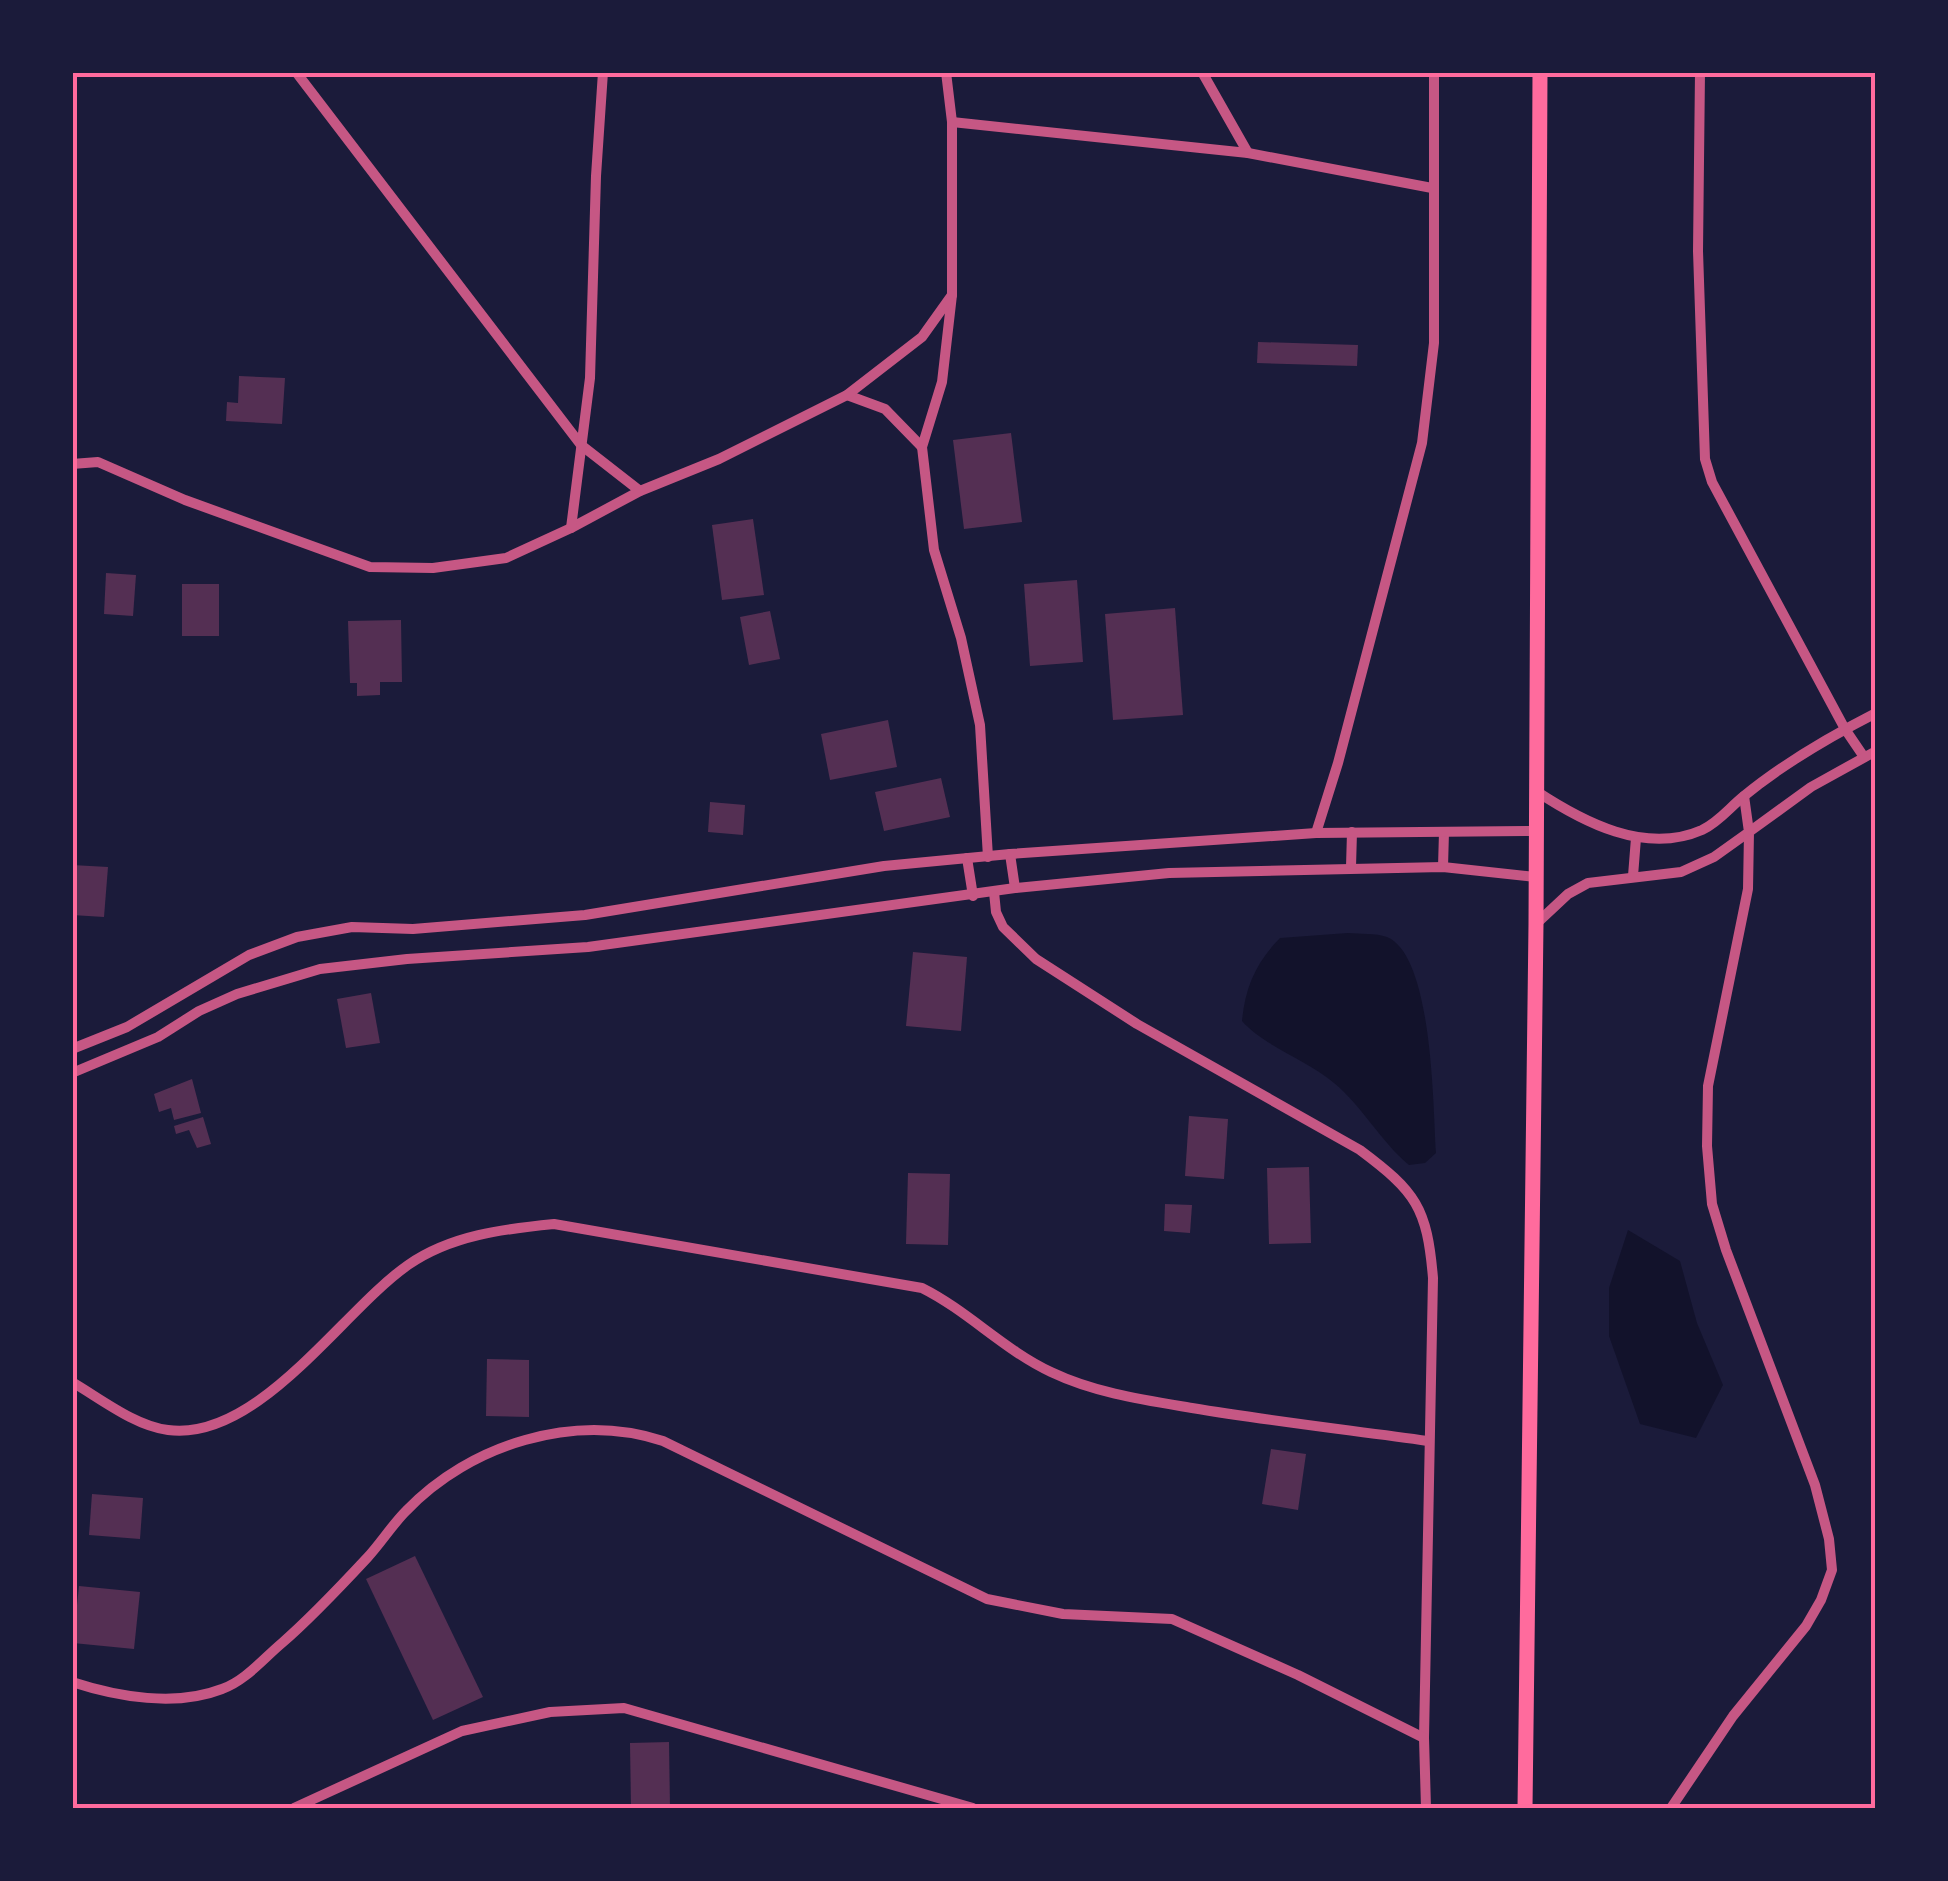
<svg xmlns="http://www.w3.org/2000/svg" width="1948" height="1881" font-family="Jost,sans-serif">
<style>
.water{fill:#12122b}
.building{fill:#542f53}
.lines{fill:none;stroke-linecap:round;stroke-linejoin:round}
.minor{stroke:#c65784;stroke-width:10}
.primary{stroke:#ff6b9d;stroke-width:15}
.neatline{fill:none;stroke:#ff6b9d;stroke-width:4}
</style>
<rect width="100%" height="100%" fill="#1b1b3a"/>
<g class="water">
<path d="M1348,933C1359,934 1376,933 1387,937C1433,956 1433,1107 1436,1153L1425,1163L1409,1165C1381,1142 1363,1107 1334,1083C1306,1059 1265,1047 1242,1021C1245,988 1256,962 1280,938Z"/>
<path d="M1628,1230L1680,1261L1697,1323L1723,1385L1696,1438L1640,1424L1609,1336V1288Z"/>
</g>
<g class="building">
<path d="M1258,342L1358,345L1357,366L1257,363Z"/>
<path d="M239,376L285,378L282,424L226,421L227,402L238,403Z"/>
<path d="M1011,433L1022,522L964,529L953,440Z"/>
<path d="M753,519L764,595L722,600L712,525Z"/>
<path d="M106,573L136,575L133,616L104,614Z"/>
<path d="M1077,580L1083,662L1030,666L1024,584Z"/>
<rect x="182" y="584" width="37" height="52"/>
<path d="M1175,608L1183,715L1113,720L1105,614Z"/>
<path d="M770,611L780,659L749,665L740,617Z"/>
<path d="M401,620L402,682H380V695L357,696V683H350L348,621Z"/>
<path d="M888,720L897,767L830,780L821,734Z"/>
<path d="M941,778L950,817L884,831L875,792Z"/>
<path d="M710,802L745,805L743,835L708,832Z"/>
<path d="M72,865L108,867L104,917L72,915Z"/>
<path d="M913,952L967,957L961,1031L906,1026Z"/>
<path d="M371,993L380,1043L346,1048L337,999Z"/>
<path d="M192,1079L201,1113L174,1120L171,1108L159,1112L154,1094Z"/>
<path d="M1189,1116L1228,1119L1224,1179L1185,1176Z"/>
<path d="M203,1117L211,1144L197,1148L189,1130L176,1134L174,1126Z"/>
<path d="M1309,1167L1311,1243L1269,1244L1267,1168Z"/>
<path d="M908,1173L950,1174L948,1245L906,1244Z"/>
<path d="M1165,1204L1192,1205L1190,1233L1164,1231Z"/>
<path d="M487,1359L529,1360V1417L486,1416Z"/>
<path d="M1271,1449L1306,1454L1298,1510L1262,1504Z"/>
<path d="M92,1494L143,1498L140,1539L89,1535Z"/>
<path d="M415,1556L483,1697L433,1720L366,1579Z"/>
<path d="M79,1586L140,1592L134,1649L73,1643Z"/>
<path d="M669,1742L670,1808H631L630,1743Z"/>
</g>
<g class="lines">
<g class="minor">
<path d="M296,72L581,445L640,491"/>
<path d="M946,72L952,122V295L942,382L922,447L934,550L961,638L980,725L988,857"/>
<path d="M1202,72L1248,153"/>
<path d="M1700,72L1698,251L1705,459L1712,482L1845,729L1864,757"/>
<path d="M952,122L1248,153L1432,188"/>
<path d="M847,395L885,409L922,447"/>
<path d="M72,464L98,462L185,500L370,567L433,568L506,558L571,528L640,491L719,459L847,395L922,337L952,295"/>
<path d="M571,528L590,378L596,176L603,72"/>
<path d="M1536,791C1583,822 1645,855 1702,830C1719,822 1730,807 1744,796C1783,764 1831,736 1876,713"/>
<path d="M1316,833L1338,763L1422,443L1434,343V72"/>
<path d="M1010,854L1015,888"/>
<path d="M967,858L973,896"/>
<path d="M1351,867L1352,832"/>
<path d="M1443,867L1444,832"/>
<path d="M1633,876L1636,838"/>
<path d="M994,892L996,912L1003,927L1036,959L1137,1024L1360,1150C1416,1192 1427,1207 1433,1278L1424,1738L1426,1808"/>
<path d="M1537,923L1568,894L1588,883L1681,872L1714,857L1749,832L1744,796"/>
<path d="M72,1049L127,1027L249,955L297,937L352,927L413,929L585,915L884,866L1010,854L1316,833L1535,831"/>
<path d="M72,1073L158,1037L199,1011L237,994L320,969L407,959L588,947L1015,888L1169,873L1443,867L1535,877"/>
<path d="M72,1382C101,1399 135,1426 168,1430C258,1442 342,1311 408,1265C451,1235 504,1229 554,1224L922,1288C968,1311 1004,1350 1051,1372C1095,1393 1144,1400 1192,1408C1270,1421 1349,1430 1428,1441"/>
<path d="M72,1682C118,1697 176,1707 222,1689C245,1681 263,1659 282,1643C312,1617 340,1587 367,1558C381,1543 392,1525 406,1511C470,1444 574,1412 663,1441L987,1599L1063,1614L1172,1619L1298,1675L1424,1738"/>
<path d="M294,1808L462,1731L550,1712L624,1708L973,1808"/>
<path d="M1671,1808L1733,1716L1806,1626L1821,1600L1832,1570L1829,1539L1815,1485L1726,1250L1712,1204L1707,1146L1708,1086L1748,889L1749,832L1811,787L1876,751"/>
</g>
<path class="primary" d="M1525,1808L1536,924L1540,72"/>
</g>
<rect width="1948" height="1881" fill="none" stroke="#1b1b3a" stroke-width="150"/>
<rect x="75" y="75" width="1798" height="1731" class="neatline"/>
</svg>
